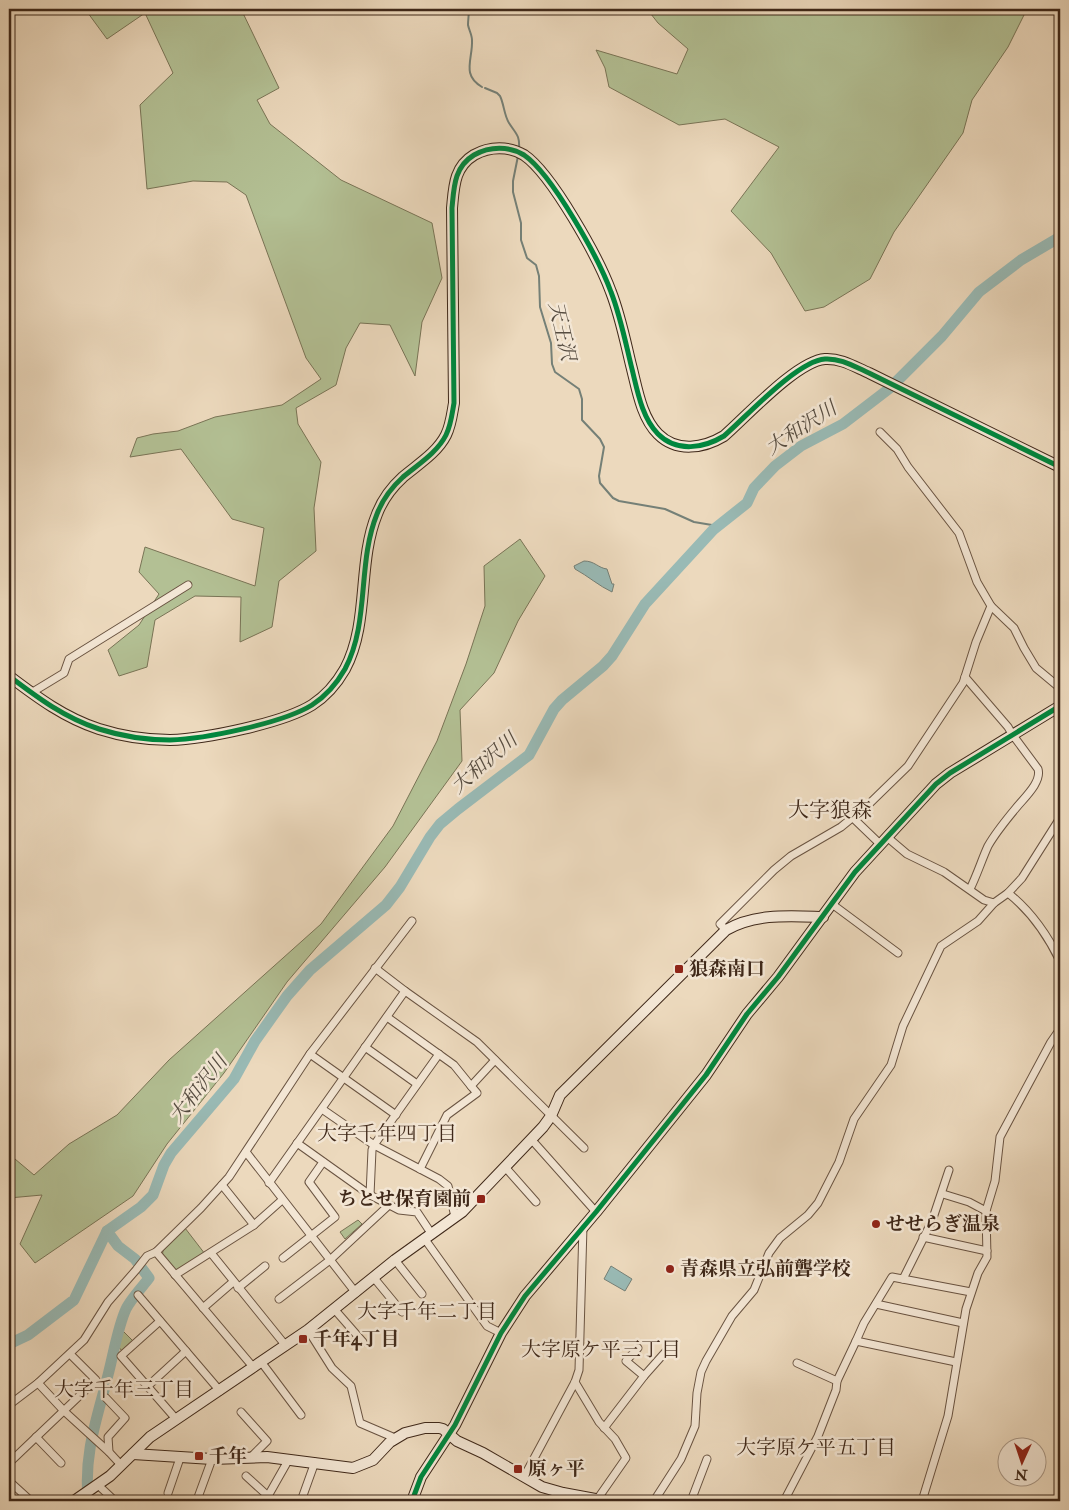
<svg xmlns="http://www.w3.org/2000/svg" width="1069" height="1510" font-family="'IM FELL Double Pica','Noto Serif JP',serif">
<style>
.green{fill:#b3c094;stroke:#797456}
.water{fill:#99bab5;stroke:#758077}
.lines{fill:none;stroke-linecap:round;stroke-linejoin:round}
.stream{stroke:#758077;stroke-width:2}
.river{stroke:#99bab5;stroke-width:11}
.street-casing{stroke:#6a5442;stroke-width:9}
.secondary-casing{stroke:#3f2819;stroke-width:12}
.street{stroke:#f3e6d4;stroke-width:7}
.secondary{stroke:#f3e6d4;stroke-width:10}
.cycleway-casing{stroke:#f3e6d4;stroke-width:8}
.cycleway{stroke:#00873e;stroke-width:5}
.poi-dot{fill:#8f2418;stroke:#f3e6d4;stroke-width:2}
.labels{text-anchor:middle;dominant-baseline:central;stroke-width:5;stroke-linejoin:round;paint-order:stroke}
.poi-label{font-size:19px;font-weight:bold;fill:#3f2819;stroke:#f3e6d4;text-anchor:start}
.water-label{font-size:20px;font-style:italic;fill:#564c40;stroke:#f3e6d4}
.neighbourhood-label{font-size:20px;fill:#3f2819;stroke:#f3e6d4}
.quarter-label{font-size:21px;fill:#3f2819;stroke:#f3e6d4}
</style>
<rect width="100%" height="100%" fill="#ecd9bd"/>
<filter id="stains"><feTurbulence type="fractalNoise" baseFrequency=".004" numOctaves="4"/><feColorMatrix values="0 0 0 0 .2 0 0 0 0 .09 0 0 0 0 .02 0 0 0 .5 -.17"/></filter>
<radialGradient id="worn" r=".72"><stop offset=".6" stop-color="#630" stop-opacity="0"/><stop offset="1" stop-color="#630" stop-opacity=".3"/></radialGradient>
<g class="green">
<path d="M85,9H241L279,88L257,100L270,124L341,180L432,223L442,278L422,322L415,376L390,325L360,323L346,348L336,385L296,408L298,424L321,462L314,508L316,551L279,581L272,627L240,642L241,597L195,596L155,620L147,667L119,676L108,650L139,625L159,594L139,572L145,547L255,586L264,528L232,519L181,449L130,457L137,438L153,434L178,431L215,417L282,405L321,379L306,358L246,195L227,182L193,181L147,189L140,105L173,73L145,13L107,39Z"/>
<path d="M647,9H1027L1008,47L972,100L963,133L894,232L870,279L824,307L805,311L771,253L731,211L779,147L725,119L679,125L609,87L605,68L596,50L677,74L688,49L658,23Z"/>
<path d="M520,539L545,576L518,621L494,673L460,710L462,761L385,867L287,982L224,1073L167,1144L133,1196L35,1263L20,1244L42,1195L9,1198V1168L15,1159L34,1175L69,1144L117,1115L169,1060L321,924L393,826L437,741L466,664L485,606L484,566Z"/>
<path d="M358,1220L362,1224L345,1239L340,1232Z"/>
<path d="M185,1228L205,1254L179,1270H174L162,1257L163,1251Z"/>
<path d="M122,1330L133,1341L122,1351L117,1345Z"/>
</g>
<g class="water">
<path d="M584,561C595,561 598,568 607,569L612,584H614L612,592C599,586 588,576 575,569L574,566Z"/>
<path d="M611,1266L632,1279L625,1291L604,1279Z"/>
</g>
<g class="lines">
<g class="stream">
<path d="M469,9C469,14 468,20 468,25C469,30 472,35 472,40C473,59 461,75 482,87"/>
<path d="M485,88L497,93L500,96C504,104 504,115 509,123C516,134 520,135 519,149"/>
<path d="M518,156L513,181V192L521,223V240L527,258L536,265L539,276L540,307L551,343L552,364L555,372L579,389L582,399V420L600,439L604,447L599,476L600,483L613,498L619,501L665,509L694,522L718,526"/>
</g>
<g class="river">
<path d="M9,1344L28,1335L74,1300L107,1231L141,1207L153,1195L164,1165L171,1153L234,1079L255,1041L287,996L310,970L386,905L400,887L430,837L440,824L458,809L529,755L554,709L562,700L603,666L612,656L645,604L713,530L747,503L754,488L775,466L801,446L843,424L890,388L942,336L979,292L1021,260L1060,237"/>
<path d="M85,1501L88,1498C84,1452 97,1419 108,1375C113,1356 118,1326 126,1309C130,1300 143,1286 149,1278L135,1259L118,1246L107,1231"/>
</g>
<defs>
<g id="street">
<path d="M880,432L897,449L908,467L959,533L977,582L991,606L1014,628L1024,648L1036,668L1060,688"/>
<path d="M965,677L1008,727L1012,734L1038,769C1042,782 1024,798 1016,808C1006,820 996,832 988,846C982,859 977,875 970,889"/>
<path d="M31,693L64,673L69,659L188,585"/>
<path d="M852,817L880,844"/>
<path d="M887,837L907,854L944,872L984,900L994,903"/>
<path d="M1008,893C1032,912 1047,934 1060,961"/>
<path d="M832,904L898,953"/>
<path d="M726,930L720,924L774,870L791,856L841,827L869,804L908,766L963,683L976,642L991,606"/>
<path d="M375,968L405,991L477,1042L584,1148"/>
<path d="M387,1017L454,1065L471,1086L495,1060"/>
<path d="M365,1047L417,1084"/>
<path d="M310,1054L396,1115"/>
<path d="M322,1109L374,1145L439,1179L448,1186L455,1217"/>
<path d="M531,1139L596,1212"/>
<path d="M297,1143L370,1195L399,1210L417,1212L431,1233"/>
<path d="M246,1152L356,1293"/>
<path d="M505,1167L536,1202"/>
<path d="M420,1169L447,1115L477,1093L471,1086"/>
<path d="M269,1183L405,991"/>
<path d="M222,1185L254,1225"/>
<path d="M943,1194L969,1202L986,1211"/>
<path d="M370,1195L372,1150L374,1145L439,1054"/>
<path d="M923,1237L987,1251"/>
<path d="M424,1238L487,1326L501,1333"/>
<path d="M156,1252L254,1368"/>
<path d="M211,1253L286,1346"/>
<path d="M283,1258L335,1217L309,1182L323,1162"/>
<path d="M395,1260L422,1294"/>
<path d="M175,1275L254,1225L282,1200"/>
<path d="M374,1278L402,1312"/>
<path d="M903,1279L932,1221L949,1170"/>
<path d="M238,1288L265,1266"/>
<path d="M138,1295L220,1391"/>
<path d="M279,1299L330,1260L389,1205"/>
<path d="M876,1304L963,1323"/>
<path d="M203,1308L233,1282"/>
<path d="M335,1310L363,1342"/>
<path d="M160,1321L121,1356L176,1419"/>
<path d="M308,1330L332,1368L351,1386L360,1423L395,1438"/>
<path d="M638,1348L626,1361L644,1376"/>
<path d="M956,1362L856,1341L864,1323L892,1277L971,1292"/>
<path d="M262,1363L301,1415"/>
<path d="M797,1363L837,1381"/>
<path d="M575,1382L599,1422L615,1439L626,1458L596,1501"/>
<path d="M38,1383L64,1411L109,1452"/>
<path d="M148,1386L186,1351"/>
<path d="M106,1398L125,1418L108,1437L109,1452L121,1465"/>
<path d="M9,1405L38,1383L84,1340L108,1302L136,1270L147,1256L156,1252L201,1208L229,1177L310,1054L412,921"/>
<path d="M241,1412L267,1441L251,1457"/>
<path d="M604,1428L644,1376L668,1349"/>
<path d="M36,1437L61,1463"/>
<path d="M9,1463L96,1380L70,1354"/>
<path d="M246,1476L268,1496"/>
<path d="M524,1477L575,1382L579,1370L583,1226"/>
<path d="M9,1481L31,1501"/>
<path d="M98,1485L115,1501"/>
<path d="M168,1493L180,1458"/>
<path d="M197,1500L212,1459"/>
<path d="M263,1501L268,1496L289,1459"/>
<path d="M301,1501L315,1462"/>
<path d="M654,1501L681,1459L695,1426L697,1393L701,1372L706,1361L732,1316L754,1290L769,1253L780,1238L808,1215L818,1203L839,1162L854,1119L891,1065L903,1026L941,946L978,921L994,903L1008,893L1022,878L1060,818"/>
<path d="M691,1501L707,1459"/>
<path d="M784,1501L818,1436L836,1390L837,1381L856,1341"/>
<path d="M922,1501L948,1416L966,1309L978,1273L987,1257L986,1211L995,1181L1000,1137L1051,1042L1060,1029"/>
</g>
<g id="secondary">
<path d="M9,676C38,698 65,718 99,729C121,736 147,740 170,740C205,739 283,723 312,705C326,696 337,683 345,669C370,622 357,563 377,514C382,501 392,487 403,477C417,465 437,453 446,435C451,425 452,414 454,403L452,208C454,187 454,167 474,155C490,146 509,146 524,155C552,174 599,259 611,292C620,315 625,340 631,365C637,388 641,417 658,434C677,453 704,448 724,436C747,416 797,361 825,359C841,358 855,367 869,373L1060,467"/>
<path d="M133,1454L212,1459L267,1457L353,1468L373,1460L390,1442L405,1433L425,1428H439L443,1429L457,1441L483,1453L542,1487L563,1493L606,1501"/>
<path d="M74,1501L110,1476L150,1437L308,1330L395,1260L462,1212L543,1127L551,1116L560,1095L726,930C755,913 790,916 823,917"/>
<path d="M412,1501L421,1477L455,1425L501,1333L525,1296L596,1212L706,1075L747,1014L778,977L855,872L936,784L950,773L1060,706"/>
</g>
</defs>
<use href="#street" class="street-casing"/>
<use href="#secondary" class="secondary-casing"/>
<use href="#street" class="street"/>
<use href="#secondary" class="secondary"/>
<defs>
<g id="cycleway">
<path d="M9,676C38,698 65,718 99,729C121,736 147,740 170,740C205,739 283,723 312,705C326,696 337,683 345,669C370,622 357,563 377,514C382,501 392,487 403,477C417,465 437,453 446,435C451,425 452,414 454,403L452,208C454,187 454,167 474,155C490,146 509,146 524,155C552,174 599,259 611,292C620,315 625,340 631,365C637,388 641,417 658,434C677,453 704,448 724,436C747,416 797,361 825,359C841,358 855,367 869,373L1060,467"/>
<path d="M412,1501L421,1477L455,1425L501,1333L525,1296L596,1212L706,1075L747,1014L778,977L855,872L936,784L950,773L1060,706"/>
</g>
</defs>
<use href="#cycleway" class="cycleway-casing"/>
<use href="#cycleway" class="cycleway"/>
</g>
<g class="poi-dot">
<rect x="674" y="964" width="10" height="10" rx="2.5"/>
<rect x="476" y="1194" width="10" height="10" rx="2.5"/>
<circle cx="876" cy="1224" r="5"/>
<circle cx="670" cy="1269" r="5"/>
<rect x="298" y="1334" width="10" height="10" rx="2.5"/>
<rect x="194" y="1451" width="10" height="10" rx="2.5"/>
<rect x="513" y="1464" width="10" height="10" rx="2.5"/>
</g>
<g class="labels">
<g class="poi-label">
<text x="689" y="969">狼森南口</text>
<text x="471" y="1199" text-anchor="end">ちとせ保育園前</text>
<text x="886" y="1224">せせらぎ温泉</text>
<text x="680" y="1269">青森県立弘前聾学校</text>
<text x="313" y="1339">千年4丁目</text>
<text x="209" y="1456">千年</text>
<text x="528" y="1469">原ヶ平</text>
</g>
<g class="water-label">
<text transform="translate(562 331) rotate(77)">天王沢</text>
<text transform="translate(801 428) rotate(-33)">大和沢川</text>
<text transform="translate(484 763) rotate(-41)">大和沢川</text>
<text transform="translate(198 1089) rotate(-52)">大和沢川</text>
</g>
<g class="neighbourhood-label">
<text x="387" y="1133">大字千年四丁目</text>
<text x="427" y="1311">大字千年二丁目</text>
<text x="601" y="1349">大字原ケ平三丁目</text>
<text x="124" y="1389">大字千年三丁目</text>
<text x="816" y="1447">大字原ケ平五丁目</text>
</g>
<g class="quarter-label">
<text x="830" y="810">大字狼森</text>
</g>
</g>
<rect width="1069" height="1510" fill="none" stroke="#ecd9bd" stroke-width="30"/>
<rect x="10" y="10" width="1049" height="1490" fill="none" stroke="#3f2819" stroke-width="2.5"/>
<rect x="15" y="15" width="1039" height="1480" fill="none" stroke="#3f2819"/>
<g transform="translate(1022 1462) rotate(183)"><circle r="24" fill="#f3e6d4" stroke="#ab9a89"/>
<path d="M0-4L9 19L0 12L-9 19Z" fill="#8f2418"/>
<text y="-8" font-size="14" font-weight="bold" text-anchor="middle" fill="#3f2819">N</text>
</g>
<rect width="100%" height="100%" filter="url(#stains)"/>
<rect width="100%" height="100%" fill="url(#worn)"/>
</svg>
